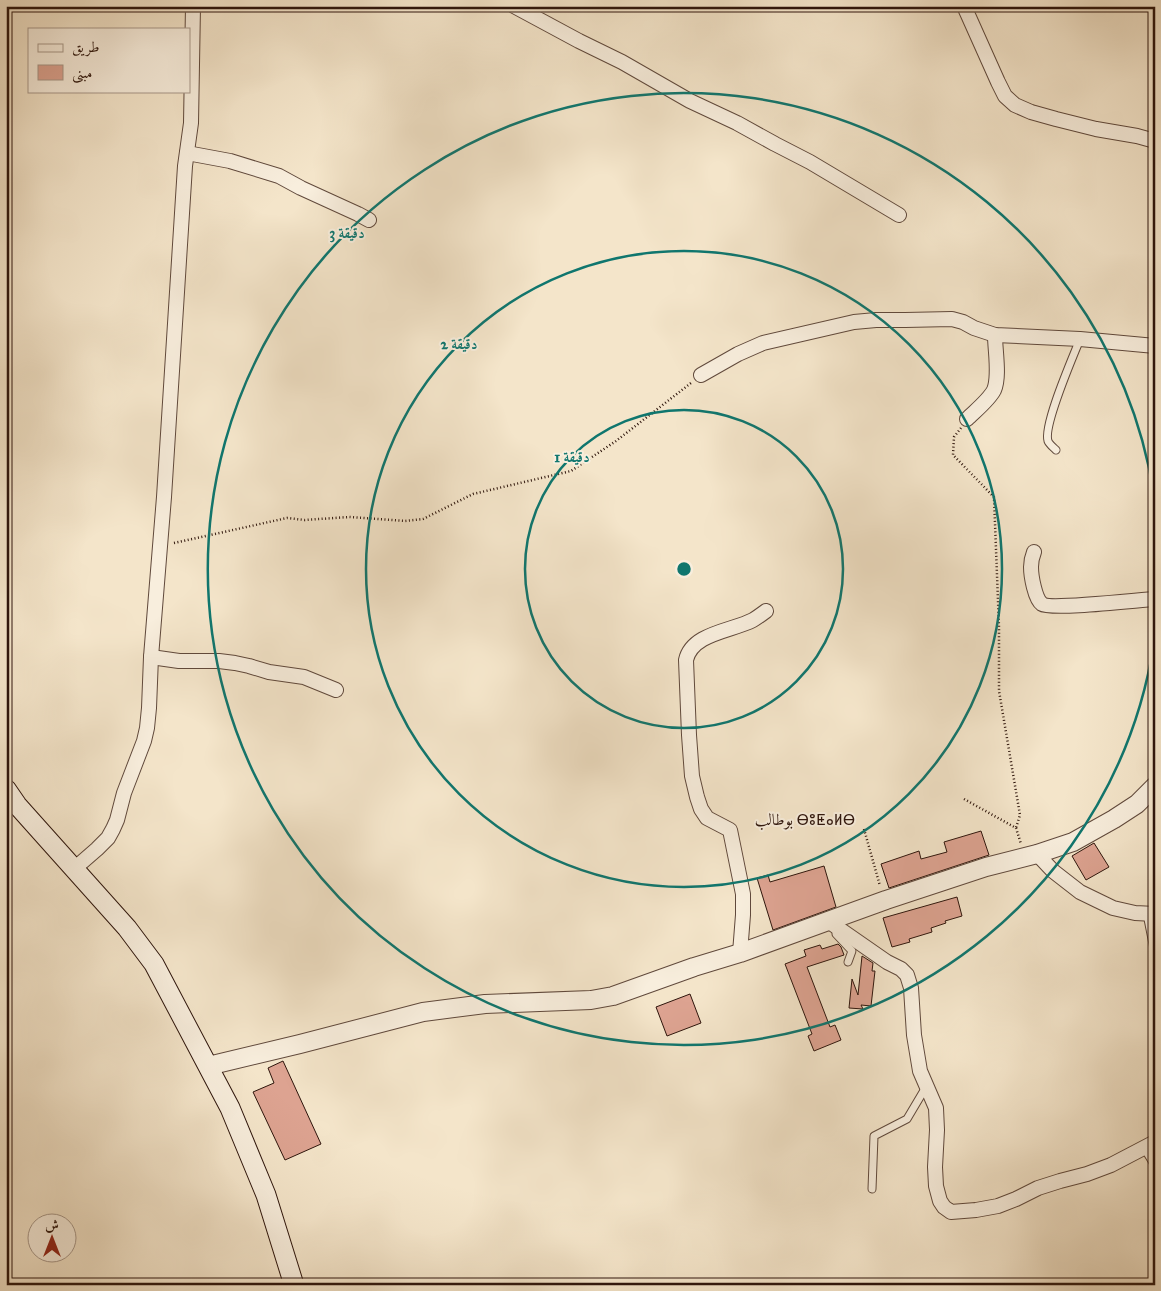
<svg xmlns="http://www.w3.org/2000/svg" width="1161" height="1291" font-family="'IM FELL Great Primer',Amiri,'Noto Sans Tifinagh',serif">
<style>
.building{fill:#dda391;stroke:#2e150c}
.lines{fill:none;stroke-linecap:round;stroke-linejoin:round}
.service-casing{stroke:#60493c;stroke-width:9}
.minor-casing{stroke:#60493c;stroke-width:16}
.tertiary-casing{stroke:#60493c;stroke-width:20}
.secondary-casing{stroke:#2e150c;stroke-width:21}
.path{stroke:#2e150c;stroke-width:2.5;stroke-dasharray:1 2.5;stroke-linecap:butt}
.service{stroke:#f8eedd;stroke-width:7}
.minor{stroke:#f8eedd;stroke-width:14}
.tertiary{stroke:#f8eedd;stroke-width:18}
.secondary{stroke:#f8eedd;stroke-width:19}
.ring{fill:none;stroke:#0f766e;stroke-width:2.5}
.labels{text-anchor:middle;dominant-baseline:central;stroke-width:4;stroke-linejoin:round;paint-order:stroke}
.quarter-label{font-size:16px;fill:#2e150c;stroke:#f8eedd}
.centre{fill:#0f766e;stroke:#f8eedd;stroke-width:2.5}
.ring-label{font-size:15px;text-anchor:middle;font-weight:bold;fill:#0f766e;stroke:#f8eedd;stroke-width:4;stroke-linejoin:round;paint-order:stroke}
</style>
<rect width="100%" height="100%" fill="#f4e5ca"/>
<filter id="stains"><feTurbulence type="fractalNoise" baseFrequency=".004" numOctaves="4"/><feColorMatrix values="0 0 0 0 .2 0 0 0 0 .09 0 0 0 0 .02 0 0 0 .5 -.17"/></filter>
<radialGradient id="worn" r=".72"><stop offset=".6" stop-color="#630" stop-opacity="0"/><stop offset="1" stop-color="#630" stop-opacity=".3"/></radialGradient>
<g class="building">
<path d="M981,831L989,855L889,888L881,864L919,851L921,859L947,852L944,842Z"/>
<path d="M1094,843L1109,867L1086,880L1072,856Z"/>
<path d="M824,866L836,907L773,930L757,878L768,875L770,882Z"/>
<path d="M957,897L962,916L945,921L946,923L931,928L932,932L909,939L910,942L892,947L883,918Z"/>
<path d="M838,944L841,947L844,955L807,967L830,1027L835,1025L841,1040L814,1051L808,1036L812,1034L785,964L806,956L804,950L820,945L822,949Z"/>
<path d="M862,956L873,963L872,971H875L871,1006L861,1005L863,1009L849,1008L852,979L858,995Z"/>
<path d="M690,994L701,1023L667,1036L656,1007Z"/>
<path d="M283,1061L321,1144L285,1160L253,1092L274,1083L268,1068Z"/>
</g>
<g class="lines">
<defs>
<g id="service">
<path d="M1056,450C1053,447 1049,444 1048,441C1043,425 1073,357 1080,339"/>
<path d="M1147,914L1155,954"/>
<path d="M836,931V934L852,951L848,962"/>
<path d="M1144,1148L1155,1166"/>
<path d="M872,1189L874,1136L907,1119L926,1087"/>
</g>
<g id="minor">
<path d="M514,6L579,41L622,62L690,101L737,123L775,144L810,162L899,215"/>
<path d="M964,6L998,82L1005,96L1015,105L1031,112L1056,119L1096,129L1137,136L1155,141"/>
<path d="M187,153L230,161L279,176L301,188L358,214L369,220"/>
<path d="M701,375L738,354L763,343L854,322L876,320H905L952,319L963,322L974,328L995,335L1080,339L1155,346"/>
<path d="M967,419C975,411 989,400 994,390C1000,376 995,351 995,335"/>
<path d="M1034,552C1032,557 1031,562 1031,567C1031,576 1035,599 1042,604C1051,610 1138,600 1155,599"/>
<path d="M151,657L179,661H219L235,663L249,666L269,672L304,677L336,690"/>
<path d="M1037,854L1053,871L1080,892L1113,908L1135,913L1155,914"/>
<path d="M74,869L97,849L108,838L113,829L117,820L124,793L144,741L147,728L149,708L151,657L164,497L185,166L191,123L193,6"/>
<path d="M828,921L887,962L901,969L907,975L911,988L914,1035L920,1071L936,1108L937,1130L935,1167L936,1186L940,1201L944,1207L951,1212L976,1210L998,1206L1016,1199L1038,1188L1060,1181L1087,1174L1111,1165L1155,1142"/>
<path d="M740,953L743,915V894L730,830L707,818L701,809L697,797L692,776L689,735L686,660C692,633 732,631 753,620C758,617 762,614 766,611"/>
</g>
<path id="tertiary" d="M208,1066L300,1044L423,1012L485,1004L591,1000L613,996L694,967L740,953L828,921L886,900L986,867L1037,854L1073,842L1114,819L1137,804L1155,786"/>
<path id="secondary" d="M6,789L17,805L127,928L154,964L230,1108L266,1195L294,1285"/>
</defs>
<use href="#service" class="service-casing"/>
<use href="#minor" class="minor-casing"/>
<use href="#tertiary" class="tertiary-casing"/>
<use href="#secondary" class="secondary-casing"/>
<g class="path">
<path d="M961,428L954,437L953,455L994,497L999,627V691L1020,815L1016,828"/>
<path d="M174,543L287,518L305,520L349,517L405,521L423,519L473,494L571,471L616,441L691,383"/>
<path d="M964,799L1016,828L1021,844"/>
<path d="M864,829L880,886"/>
</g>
<use href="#service" class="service"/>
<use href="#minor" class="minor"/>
<use href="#tertiary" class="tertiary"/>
<use href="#secondary" class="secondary"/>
</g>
<g class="ring">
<circle cx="684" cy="569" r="159"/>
<circle cx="684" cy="569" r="318"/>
<path d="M1154 643A476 476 0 1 1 1154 495"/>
</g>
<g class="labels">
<g class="quarter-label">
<text x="805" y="819">بوطالب ⴱⵓⵟⴰⵍⴱ</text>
</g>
</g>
<circle cx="684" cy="569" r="8" class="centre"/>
<g class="ring-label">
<text x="347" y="238">3 دقيقة</text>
<text x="459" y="349">2 دقيقة</text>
<text x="572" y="462">1 دقيقة</text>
</g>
<rect width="1161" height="1291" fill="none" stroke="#f4e5ca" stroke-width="25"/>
<rect x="8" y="8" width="1146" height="1276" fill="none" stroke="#2e150c" stroke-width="2.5"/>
<rect x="12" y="12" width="1136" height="1266" fill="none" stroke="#2e150c"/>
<rect x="28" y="28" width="162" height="65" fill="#f8eedd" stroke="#a79789"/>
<rect x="38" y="44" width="25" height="8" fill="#f8eedd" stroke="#a79789"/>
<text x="72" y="52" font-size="15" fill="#2e150c">طريق</text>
<rect x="38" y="65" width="25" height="15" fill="#dda391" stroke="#a79789"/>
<text x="72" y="78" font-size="15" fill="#2e150c">مبنى</text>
<g transform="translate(52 1238)"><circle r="24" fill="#f8eedd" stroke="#a79789"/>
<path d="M0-4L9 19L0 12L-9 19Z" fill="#8f2418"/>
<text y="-8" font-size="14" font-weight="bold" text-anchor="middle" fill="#2e150c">ش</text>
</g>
<rect width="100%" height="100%" filter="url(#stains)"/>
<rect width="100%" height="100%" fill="url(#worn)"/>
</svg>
